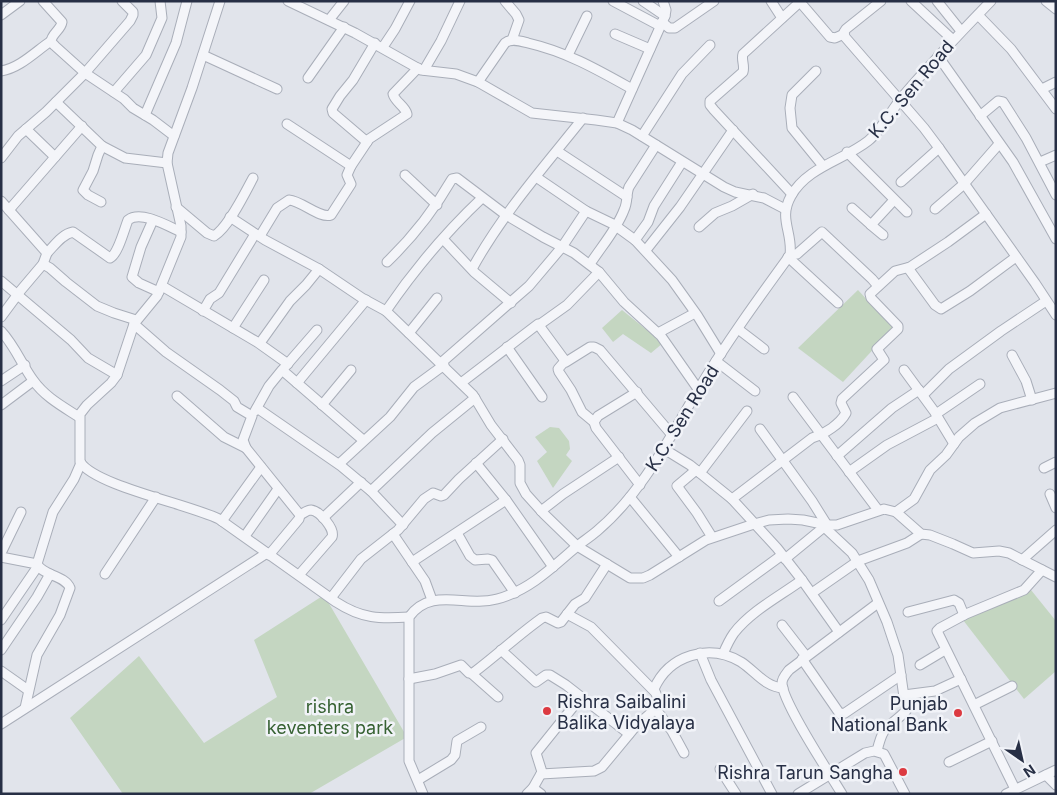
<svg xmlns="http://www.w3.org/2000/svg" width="1057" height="795" font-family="Inter,sans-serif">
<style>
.green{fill:#c4d6c1}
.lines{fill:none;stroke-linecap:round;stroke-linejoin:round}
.minor-casing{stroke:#a9aeb9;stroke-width:11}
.minor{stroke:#f4f5f9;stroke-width:9}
.poi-dot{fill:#dc3a41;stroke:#f1f3f8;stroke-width:2}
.labels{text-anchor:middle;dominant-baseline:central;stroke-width:5;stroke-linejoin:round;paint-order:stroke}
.street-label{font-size:18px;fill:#272f45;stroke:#f1f3f8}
.poi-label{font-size:18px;fill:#272f45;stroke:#f1f3f8;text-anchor:end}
.park-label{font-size:18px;fill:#376233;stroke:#f1f3f8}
</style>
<rect width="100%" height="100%" fill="#e1e4eb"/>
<g class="green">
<path d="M858,290L893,328L843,382L798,348Z"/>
<path d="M622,310L663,343L651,353L623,334L613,342L602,328Z"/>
<path d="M550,427L559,428L569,441L570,449L566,455L572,461L553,488L537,461L547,452L535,437Z"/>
<path d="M1031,590L1056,621V671L1024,699L963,620Z"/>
<path d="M324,595L407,737L309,794H123L70,718L139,656L204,743L277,697L254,640Z"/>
</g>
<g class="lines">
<defs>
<g id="minor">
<path d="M43,1L62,22C61,30 51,34 51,42L55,46L85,73L124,99L133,108L153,120L174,136"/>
<path d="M220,1L192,88L168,153L167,163L181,226V237L157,296L134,324L117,375L111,383L87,405L80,414V462C96,486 188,504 219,519L336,602C362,619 380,619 409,617"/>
<path d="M288,1L355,33L421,70L456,74L478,82L532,113L596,120L617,123L632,130L724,187L735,192L764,198L785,209"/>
<path d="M505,1L516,14L519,20L512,40"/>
<path d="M613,1L660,26"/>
<path d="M643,1L665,16"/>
<path d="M771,1L782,18"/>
<path d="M881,1L846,29L844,32L845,37L924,128L939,148L1035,283L1056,315"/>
<path d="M911,1L953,40"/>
<path d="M937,1L961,31"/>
<path d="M1046,1L1056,9"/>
<path d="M800,2L830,37L835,38L844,34"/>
<path d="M1,15L20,1"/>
<path d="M978,15L1011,49L1056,109"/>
<path d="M329,20L344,1"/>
<path d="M662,22L669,28H675L714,1"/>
<path d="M615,34L650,49"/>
<path d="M383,47L395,29L410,1"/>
<path d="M203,55L277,89"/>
<path d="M568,55L587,16"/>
<path d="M938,56L1013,162L1056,239"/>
<path d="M424,70L441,41L460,1"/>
<path d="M1,71C20,68 36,51 51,41"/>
<path d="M816,71L792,95L790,108L792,128L823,166"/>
<path d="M308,78L344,27"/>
<path d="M478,82L505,43C511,38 520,41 528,43C567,52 598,70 632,89"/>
<path d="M1042,89L1056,82"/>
<path d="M114,92L146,55L162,18L160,1"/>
<path d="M56,102L102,146L98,155L93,171L83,190L88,195L101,202"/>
<path d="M145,115L176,43L187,1"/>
<path d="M980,116L998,101L1003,102L1026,138L1056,195"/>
<path d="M617,123L665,16L666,10L663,1"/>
<path d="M287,124L351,166L369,139L407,114C405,106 395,102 393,94L418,68"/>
<path d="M26,129L55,157"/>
<path d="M642,136L682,74L710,45"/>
<path d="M367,142L333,113L332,109L340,96L353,80L375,43"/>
<path d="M102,146L125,158L167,163"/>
<path d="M557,151L627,197"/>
<path d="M847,152L907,212"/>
<path d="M1,158L18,136L46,112L85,73L130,21L133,15V12L122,1"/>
<path d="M1040,162L1056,155"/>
<path d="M405,175L437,205"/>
<path d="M536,177L586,211L613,224L635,240L672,280L697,315L721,354"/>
<path d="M901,182L939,148"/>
<path d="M792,194L714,110L710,105V101L743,72C745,65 741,60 743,54L801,1"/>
<path d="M1,201L47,253L43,264L21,290L1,317"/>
<path d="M176,207L207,233L214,236C228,228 245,193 253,178"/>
<path d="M852,208L871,225L894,200"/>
<path d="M935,209L964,184L999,144"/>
<path d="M9,210L82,126"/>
<path d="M230,217L265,240L319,269L362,298L386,311L473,395L491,425L518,460L520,465V483L526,494L544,514L577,546L630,578H643L650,575L706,540L754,524L769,520L788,519L803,520L827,525H837L884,509L896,512L921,534L930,535L953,544L973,553L999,551L1009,553L1056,577"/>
<path d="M153,220L141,247L132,277L139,283L159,292"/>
<path d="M871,225L883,235"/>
<path d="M699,227L715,213L732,206L753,194"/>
<path d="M260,236L277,208L289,200C302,201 320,219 331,215L351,184L347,175L351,166"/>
<path d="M443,239L474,272L511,303"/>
<path d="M635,240L648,222L654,206L682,162"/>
<path d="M646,250L680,207L733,130"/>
<path d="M47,253C54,246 62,234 73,232L110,258C118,254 124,230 128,220C141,210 168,226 181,232"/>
<path d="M790,255L797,254L822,232L872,279L878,286"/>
<path d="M788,257L838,303"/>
<path d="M387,262C413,237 434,210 452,179L457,178L506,215L543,237L574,253L599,272L624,302L661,336L698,389"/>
<path d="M43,264L50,268L66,282L97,306L114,313L136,320"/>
<path d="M590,264C601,247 617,229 624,210C628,202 626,194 629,187L656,145"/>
<path d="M908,268L935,305L941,309L970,291L1016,257"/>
<path d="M472,269C502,214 544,167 583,118"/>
<path d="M1,281L71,340L88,358L117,375"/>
<path d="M162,286L257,342L288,364"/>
<path d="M203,311L210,299L219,293L255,234"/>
<path d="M386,311C414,270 446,232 482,198"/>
<path d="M134,324L166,352L220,390L234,401L237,407L252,416L243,440L246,448L300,515L299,519L269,555"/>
<path d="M539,325L567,305L599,272"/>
<path d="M233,328L264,280"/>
<path d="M738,329L764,349"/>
<path d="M1,331C15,346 22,365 33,380C45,397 62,406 79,417"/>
<path d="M409,333L437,298"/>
<path d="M658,333L695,313"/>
<path d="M260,343L290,301L306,285L319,269"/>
<path d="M507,347L542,397"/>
<path d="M1012,355L1026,381L1032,400"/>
<path d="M565,361L558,369L559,372L571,390L582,412L594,422"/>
<path d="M716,361L755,391"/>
<path d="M441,363L529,286L562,247L586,211"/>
<path d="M284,368L317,330"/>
<path d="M904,370L934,411L954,444"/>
<path d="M1,381L25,365"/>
<path d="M297,383L366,300"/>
<path d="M461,383L538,324L566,362L590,347H594L600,350L672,435"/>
<path d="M637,392L598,416L594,422L596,428L640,485"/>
<path d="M923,395L949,369L1001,331L1046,301"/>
<path d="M177,396L224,437L246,448"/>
<path d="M793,397L878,510"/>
<path d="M1,405L33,381"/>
<path d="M322,405L351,370"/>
<path d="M257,408L341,466L371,491L403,525"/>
<path d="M255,411L269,386L282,370L363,440"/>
<path d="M936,414L980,384"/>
<path d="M760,429L812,501L827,525"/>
<path d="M664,449L690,465L732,499L777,548L802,580L839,632"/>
<path d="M837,456L892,408L919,390"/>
<path d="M476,463L506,500L553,567"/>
<path d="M339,464L390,417L414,387L444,365"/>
<path d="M1044,468L1056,462"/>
<path d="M696,470L677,486L697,513L712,537"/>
<path d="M849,472L887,445L938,418"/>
<path d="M700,473L747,411"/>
<path d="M371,491L432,433L475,398"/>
<path d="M1050,494L1056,508"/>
<path d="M630,497L679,557"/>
<path d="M732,499L812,438C825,434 840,424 846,413L841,403L842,399L884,360L877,349L898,329V326L871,298L870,294L895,271L910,267L948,242L986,214"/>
<path d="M541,511L563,494L619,457"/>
<path d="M896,512L914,499L930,470L946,455L959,437L975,423L1000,408L1056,393"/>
<path d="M323,518L361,482"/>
<path d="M222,521L261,467"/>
<path d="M821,524L852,553L869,580L887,622L898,655L906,711C888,729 884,722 877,751"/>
<path d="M457,533L470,556L475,560L488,559L492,560L515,593"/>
<path d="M393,534L425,581L432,600"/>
<path d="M245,536L278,489"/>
<path d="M1,553L21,512"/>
<path d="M1,557L37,564"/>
<path d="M785,559L824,527"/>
<path d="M1022,560L1056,530"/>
<path d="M412,562L506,500"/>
<path d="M105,574L156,497"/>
<path d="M299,575L332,537C335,529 320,511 311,510C307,510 304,513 300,515"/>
<path d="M812,593L858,561L907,543L921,534"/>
<path d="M331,598L361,559L398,530L424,499L433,493L441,496L444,495L459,479L503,439"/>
<path d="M719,601L782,555"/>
<path d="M908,612L954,600L959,603L964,615"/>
<path d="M567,614L591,627L654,691"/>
<path d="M1,620L38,566"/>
<path d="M782,625L806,656"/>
<path d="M1,650L37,597L50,574"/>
<path d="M501,650L536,682L546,675H550L566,685L629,734"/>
<path d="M700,653L711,680L772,794"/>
<path d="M723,654C726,647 729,640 734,633C751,611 780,596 802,580"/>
<path d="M802,659L840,714L845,713L901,675"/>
<path d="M920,665L945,650"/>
<path d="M1,671L28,690"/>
<path d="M472,674L498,697"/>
<path d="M409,679L435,674L461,665L469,673H473C497,655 518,635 542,618L546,617L558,623L561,622L575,604L585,598L607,564"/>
<path d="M904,695L935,691L961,679"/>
<path d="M974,705L1012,686"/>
<path d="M25,708L37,655L60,615L70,588C65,575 43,576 37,564L53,512L74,479L81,463"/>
<path d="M655,708L672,731L684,753"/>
<path d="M1,724L267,553"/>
<path d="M949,762L992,741"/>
<path d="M720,769L736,794"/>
<path d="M541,774L594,771L602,767L636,726L659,706V701L654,689C669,655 709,643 741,662C755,671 765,687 783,688"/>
<path d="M1046,775L1056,785"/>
<path d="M418,780L451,760L455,755L457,741L481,727"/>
<path d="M533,788L541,794"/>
<path d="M1015,789L937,631L940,628L966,614L1024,590L1042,570"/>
<path d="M423,794L409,761V617C431,586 466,608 497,599C528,591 552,568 576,547C582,542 590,537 597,531C642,493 668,440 698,390C726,343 758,299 790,255C793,232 778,219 791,196C807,167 844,160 868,141C881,131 892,109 903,96C931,63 961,32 991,1"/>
<path d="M527,794L533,788L542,772L536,753L581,697"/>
<path d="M798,794L865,753L874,751L884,754L905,794"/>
<path d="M842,794C830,774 782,702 782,683C782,678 786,674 789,670L878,603"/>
<path d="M1006,794L1056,770"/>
</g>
</defs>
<use href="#minor" class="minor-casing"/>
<use href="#minor" class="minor"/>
</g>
<g class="poi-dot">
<circle cx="547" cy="711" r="5"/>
<circle cx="958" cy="713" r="5"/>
<circle cx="903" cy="772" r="5"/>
</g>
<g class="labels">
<g class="street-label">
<text transform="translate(911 89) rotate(-50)">K.C. Sen Road</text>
<text transform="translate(682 418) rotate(-58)">K.C. Sen Road</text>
</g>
<g class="poi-label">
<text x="557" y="701" text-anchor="start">Rishra Saibalini<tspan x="557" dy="21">Balika Vidyalaya</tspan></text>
<text x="948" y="703">Punjab<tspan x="948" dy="21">National Bank</tspan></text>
<text x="893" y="772">Rishra Tarun Sangha</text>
</g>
<g class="park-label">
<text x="330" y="706">rishra<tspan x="330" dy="21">keventers park</tspan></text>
</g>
</g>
<rect width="1057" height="795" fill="none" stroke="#272f45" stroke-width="5"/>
<g transform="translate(1022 760) rotate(146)" stroke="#f1f3f8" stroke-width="4" paint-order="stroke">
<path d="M0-4L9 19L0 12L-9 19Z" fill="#272f45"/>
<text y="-8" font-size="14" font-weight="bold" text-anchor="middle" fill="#272f45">N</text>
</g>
</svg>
